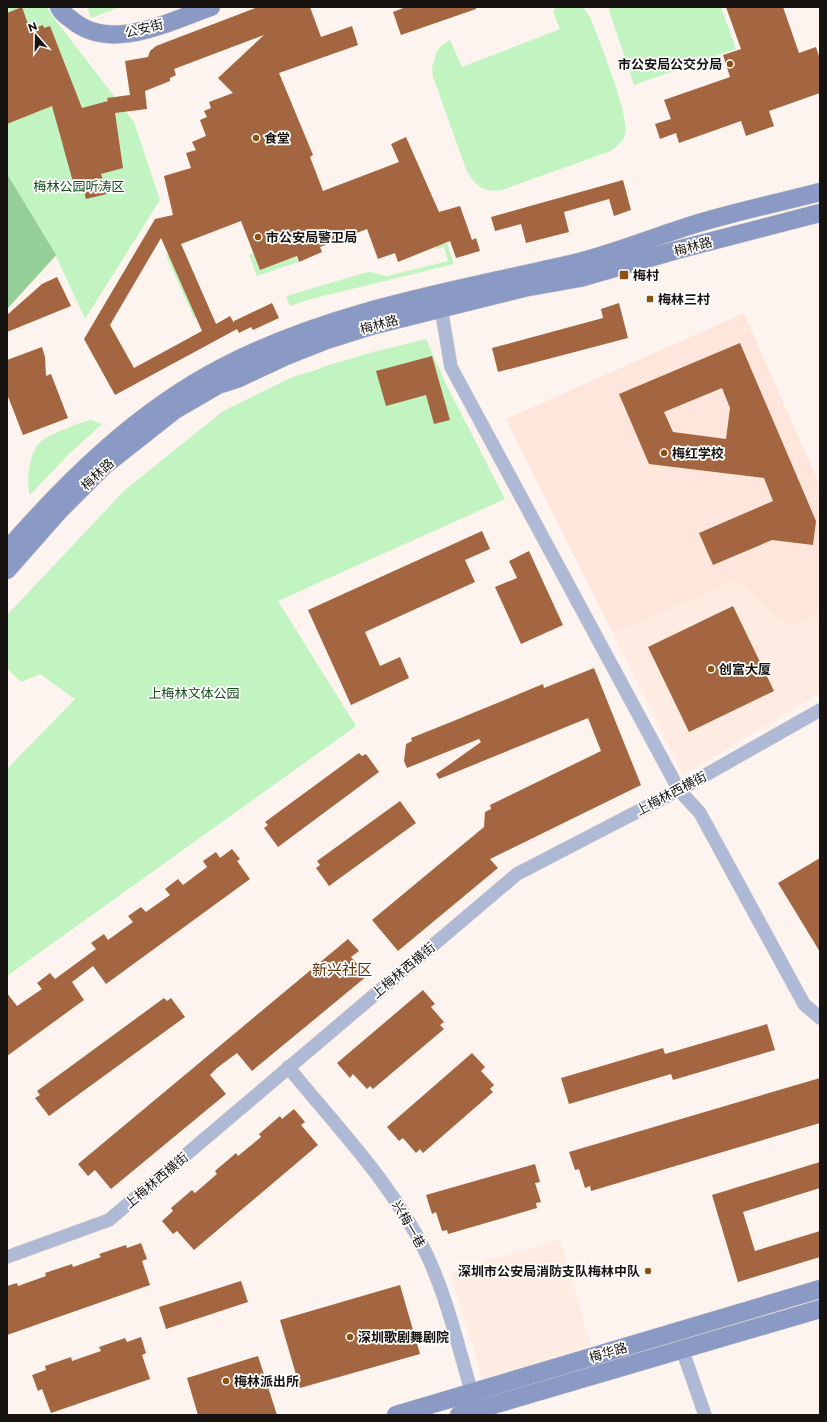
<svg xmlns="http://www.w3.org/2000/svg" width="827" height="1422" font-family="Montserrat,'Noto Sans SC',sans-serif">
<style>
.built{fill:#feebe1}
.education{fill:#ffe6dd}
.green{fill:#c1f4c1}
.forest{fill:#96ce97}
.building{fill:#a46640;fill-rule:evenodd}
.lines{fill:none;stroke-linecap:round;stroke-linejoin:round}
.street-casing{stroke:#d8d0cb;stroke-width:14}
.secondary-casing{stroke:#d8d0cb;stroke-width:19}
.street{stroke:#aeb9d6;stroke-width:13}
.secondary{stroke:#8b9ac5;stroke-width:18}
.poi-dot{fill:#8d5110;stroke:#fff;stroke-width:1.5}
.labels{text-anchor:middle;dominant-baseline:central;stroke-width:3.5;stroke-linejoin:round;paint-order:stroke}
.street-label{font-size:13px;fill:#171311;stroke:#fff}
.poi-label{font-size:13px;font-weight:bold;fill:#171311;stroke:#fff;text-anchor:start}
.park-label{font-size:13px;fill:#124c19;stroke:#fff}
.quarter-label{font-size:15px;fill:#5b3206;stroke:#fff}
</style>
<rect width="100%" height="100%" fill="#fdf4ef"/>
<g class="built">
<path d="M738,580L789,626L820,613V693L683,775L613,633Z"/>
<path d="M560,1239L591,1346L483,1379L450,1272Z"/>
</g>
<path class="education" d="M744,313L820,486V613L789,626L737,580L613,633L506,419Z"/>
<g class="green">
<path d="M7,7H47L50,13L134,122L160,200L85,319L56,256L7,309Z"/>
<path d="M87,7H120L91,18Z"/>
<path d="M554,7H583L590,17C598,38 631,117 625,135C623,142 617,146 611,151L502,190C483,193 474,185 466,169L433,77L432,67L437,51L442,45L450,40L462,67L560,29L553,11L555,10Z"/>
<path d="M608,7H721L736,49L634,85Z"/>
<path d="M447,243L454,264L311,299L290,306L286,296L364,273L370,272L387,276L448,261L444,247L435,249V247Z"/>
<path d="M253,253L260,270L296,257L298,262L257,276L249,255Z"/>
<path d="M168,254L196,317L194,318L166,255Z"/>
<path d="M426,339L446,384L505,499L278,601L356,726L7,976V769L75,699L40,674L21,682L7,668V615L125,490L223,411L292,377L323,368V366H326L369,353Z"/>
<path d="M91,420L102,424L68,455L30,495C26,480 29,454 40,442C47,435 81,422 91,420Z"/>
</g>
<path class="forest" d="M7,174L56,255L7,309Z"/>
<g class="building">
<path d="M22,7L30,30L43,25L44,28L50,26L82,108L108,101L107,98L130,95L125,61L148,57L150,51L156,46L258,7H310L321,37L352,26L358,45L279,73L313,155L310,157L323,191L399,162L391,144L406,137L439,212L460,206L472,240L476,238L480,251L456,258L450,241L398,262L395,253L378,259L367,229L320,247L322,252L299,262L297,256L260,270L241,221L181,244L216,324L230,316L234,323V321L272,303L279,318L253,330L251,327L239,333L237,329L115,395L84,339L155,219L173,215L164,176L191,168L186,153L196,150L192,142L206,136L200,120L207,117L204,111L211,108L209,102L233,93L218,78L264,35L174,69L176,75L170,78V81L145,91L147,109L115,113L123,168L101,174L107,194L86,199L81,180L73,182L52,106L7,124V13ZM161,238L202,331L134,368L110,325Z"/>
<path d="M406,7H476V9L401,35L393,12Z"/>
<path d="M726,7H783L799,53L816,47L820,59V93L769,111L774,126L746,136L741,121L679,143L676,133L660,139L655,124L671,119L664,100L730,77L723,55L741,49Z"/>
<path d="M623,180L631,210L614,216L609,199L564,212L569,232L526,243L521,224L495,231L491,217Z"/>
<path d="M57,277L71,306L7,332V315L42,284Z"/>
<path d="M619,303L628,338L498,372L492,348L603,318L601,309Z"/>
<path d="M740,343L816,521L813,545L772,540L713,565L699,533L773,501L764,478L649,464L619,394ZM722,388L730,408L726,439L673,432L664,412Z"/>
<path d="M42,347L45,357L46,376L51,374L68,418L23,435L7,394V360Z"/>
<path d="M432,356L450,420L434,424L426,395L386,406L376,371Z"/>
<path d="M482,531L490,549L465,560L475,582L365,632L380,666L400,657L409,678L351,705L308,610Z"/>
<path d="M529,551L563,625L521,644L495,587L517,578L509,561Z"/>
<path d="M733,606L774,691L689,732L648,647Z"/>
<path d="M594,668L641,785L490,859L498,868L398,951L372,920L484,827L485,812L491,809L490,805L601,751L588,718L439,779L436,774L481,742L479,739L407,768L404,761L406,744L412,741L411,738L451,722L543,684L544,688Z"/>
<path d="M359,753L362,756L366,754L379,772L278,847L264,828L268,825L265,822Z"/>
<path d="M400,801L416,823L329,886L316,868L320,865L317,861Z"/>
<path d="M232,849L240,859L237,861L250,879L106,984L93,966L72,982L84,1000L7,1056V993L17,1006L42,989L37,983L50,973L55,979L96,949L91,943L104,934L108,940L133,922L128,916L141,907L146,912L170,895L165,889L178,879L183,885L207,867L203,861L216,852L220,858Z"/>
<path d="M820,858V952L778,883Z"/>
<path d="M348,939L359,951L351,957L367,976L252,1071L237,1053L217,1068L210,1075L226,1094L111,1189L95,1170L88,1176L78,1164Z"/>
<path d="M423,990L435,1004L431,1007L444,1022L440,1025L444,1029L373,1089L370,1086L367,1089L353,1074L350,1078L337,1063Z"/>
<path d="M164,998L167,1001L171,998L185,1017L49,1116L35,1098L40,1095L37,1091Z"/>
<path d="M767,1024L775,1050L673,1080L671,1074L569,1104L561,1078L663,1048L665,1054Z"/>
<path d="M472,1053L485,1067L481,1071L494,1085L490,1089L493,1092L423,1153L420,1149L416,1153L403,1138L399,1141L387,1127Z"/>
<path d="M820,1078V1123L591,1191L590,1186L585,1188L579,1169L575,1170L569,1152Z"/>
<path d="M294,1109L305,1122L301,1125L318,1145L194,1250L177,1231L173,1234L162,1221L173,1211L171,1208L192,1190L195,1193L217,1174L215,1171L236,1153L238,1156L261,1137L259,1134L280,1116L282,1119Z"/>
<path d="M820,1162V1188L743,1212L755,1251L820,1231V1257L738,1282L712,1195Z"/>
<path d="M535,1164L540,1182L535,1183L541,1202L536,1203L537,1208L448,1234L447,1230L442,1231L436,1212L432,1214L426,1195Z"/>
<path d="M141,1243L147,1259L142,1261L150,1285L7,1335V1286L17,1283L18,1286L46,1276L45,1273L72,1264L73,1267L101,1257L99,1254L126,1245L127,1248Z"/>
<path d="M241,1281L248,1302L166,1329L159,1307Z"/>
<path d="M400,1285L420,1354L300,1388L280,1320Z"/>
<path d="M141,1337L146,1353L142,1355L150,1379L51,1413L42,1389L38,1391L32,1375L46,1370L45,1366L71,1357L72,1361L101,1351L99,1347L125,1338L127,1342Z"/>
<path d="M258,1356L277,1415H198L187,1378Z"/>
</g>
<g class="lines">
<defs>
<g id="street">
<path d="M441,308L451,367L679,790L700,813L804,1004L820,1018"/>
<path d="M288,1067C336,1126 392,1183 426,1253C448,1299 459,1351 474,1400"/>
<path d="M7,1257L109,1220L517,874L679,790L820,710"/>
<path d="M682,1349L705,1415"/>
</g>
<g id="secondary">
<path d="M59,7C61,13 67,16 72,20C111,53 170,21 211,7"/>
<path d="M7,550C70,478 139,410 225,366C335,309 460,290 579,262C618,252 654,237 692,225C734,212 777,203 820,192"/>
<path d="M7,570L59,511L104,466L175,410L218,385L237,379L284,357L327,340L375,325L524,288L580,278L677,250L820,213"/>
<path d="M396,1415L820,1289"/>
<path d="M459,1415L820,1309"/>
</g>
</defs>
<use href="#street" class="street-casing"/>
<use href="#secondary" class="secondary-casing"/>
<use href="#street" class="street"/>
<use href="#secondary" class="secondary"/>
</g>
<g class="poi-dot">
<circle cx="730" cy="64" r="4"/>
<circle cx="256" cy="138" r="4"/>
<circle cx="258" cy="237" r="4"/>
<rect x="619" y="270" width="10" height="10" rx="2"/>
<rect x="646" y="295" width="8" height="8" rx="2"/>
<circle cx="664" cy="453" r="4"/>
<circle cx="711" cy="669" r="4"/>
<circle cx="648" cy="1271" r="4"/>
<circle cx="350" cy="1337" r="4"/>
<circle cx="226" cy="1381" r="4"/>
</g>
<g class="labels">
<g class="street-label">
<text transform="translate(144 28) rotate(-14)">公安街</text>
<text transform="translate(693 246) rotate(-15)">梅林路</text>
<text transform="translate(379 324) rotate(-15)">梅林路</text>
<text transform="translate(97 474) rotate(-43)">梅林路</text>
<text transform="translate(671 793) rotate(-28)">上梅林西横街</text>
<text transform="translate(403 970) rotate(-40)">上梅林西横街</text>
<text transform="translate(156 1180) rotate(-40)">上梅林西横街</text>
<text transform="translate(409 1224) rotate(60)">兴梅一巷</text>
<text transform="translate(608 1352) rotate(-17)">梅华路</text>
</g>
<g class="poi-label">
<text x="722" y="64" text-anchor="end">市公安局公交分局</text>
<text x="264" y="138">食堂</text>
<text x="266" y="237">市公安局警卫局</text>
<text x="633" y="275">梅村</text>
<text x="658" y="299">梅林三村</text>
<text x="672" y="453">梅红学校</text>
<text x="719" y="669">创富大厦</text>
<text x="640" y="1271" text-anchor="end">深圳市公安局消防支队梅林中队</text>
<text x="358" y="1337">深圳歌剧舞剧院</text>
<text x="234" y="1381">梅林派出所</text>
</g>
<g class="park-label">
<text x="79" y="186">梅林公园听涛区</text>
<text x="194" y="693">上梅林文体公园</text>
</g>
<g class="quarter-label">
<text x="342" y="969">新兴社区</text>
</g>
</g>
<rect width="827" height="1422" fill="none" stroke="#171311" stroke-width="16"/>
<g transform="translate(36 36) rotate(340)" stroke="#ffffff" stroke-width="3" paint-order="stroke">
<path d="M0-3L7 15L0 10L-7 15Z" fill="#171311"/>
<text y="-6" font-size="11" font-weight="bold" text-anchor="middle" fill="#171311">N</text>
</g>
</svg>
